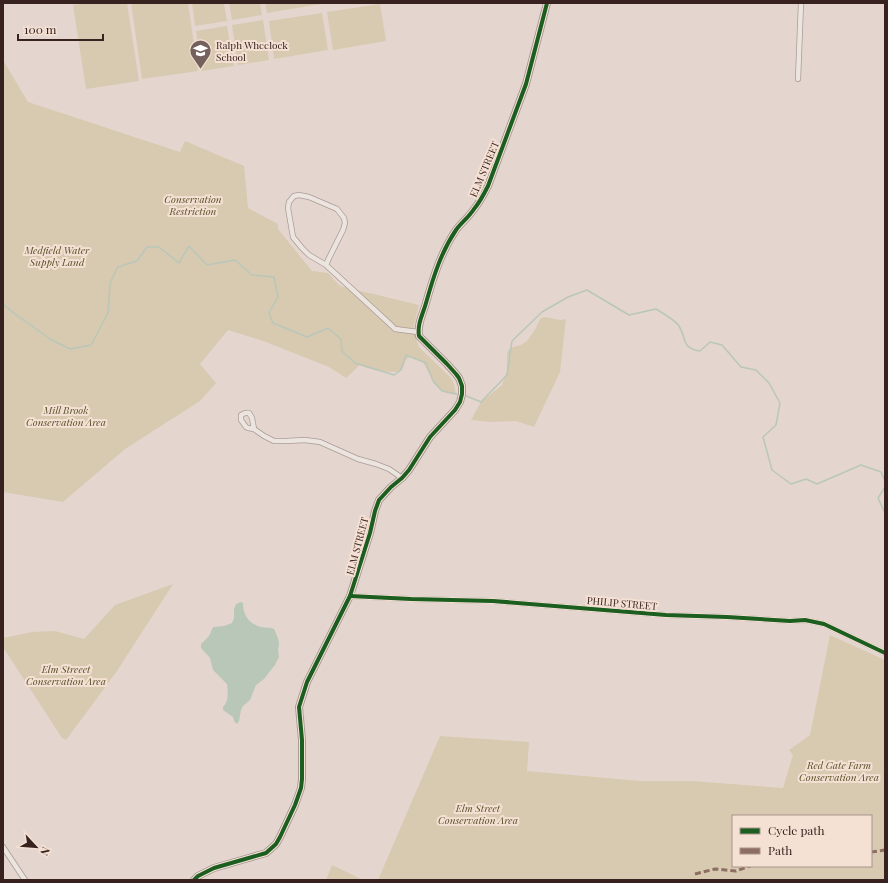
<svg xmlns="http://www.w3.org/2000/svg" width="888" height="883" font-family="'Playfair Display',serif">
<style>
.green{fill:#d7cab0;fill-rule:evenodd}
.water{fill:#b9c7b9}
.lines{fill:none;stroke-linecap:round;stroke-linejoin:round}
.stream{stroke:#b9c7b9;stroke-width:1.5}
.minor-casing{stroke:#a99c97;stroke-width:6}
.tertiary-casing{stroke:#a99c97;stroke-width:8}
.minor{stroke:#ece4df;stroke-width:4.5}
.tertiary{stroke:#ece4df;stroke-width:5.5}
.quiet{stroke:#8d6e63;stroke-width:3;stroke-dasharray:6 3;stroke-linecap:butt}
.cycleway-casing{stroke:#f5e0d4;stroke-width:6}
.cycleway{stroke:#1b5e20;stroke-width:4}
.labels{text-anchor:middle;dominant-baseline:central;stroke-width:4;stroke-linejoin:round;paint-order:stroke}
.poi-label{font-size:10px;fill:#38221f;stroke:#f5e0d4;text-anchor:start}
.street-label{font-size:10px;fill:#38221f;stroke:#f5e0d4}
.park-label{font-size:10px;font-style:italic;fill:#545025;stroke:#f5e0d4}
</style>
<rect width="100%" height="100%" fill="#e4d6ce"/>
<g class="green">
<path d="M85,3H127L139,81L86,89L73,5Z"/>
<path d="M131,3H188L198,71L142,79Z"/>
<path d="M192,3H224L227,21L195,26Z"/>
<path d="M229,3H260L262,15L232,20Z"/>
<path d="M265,3H320L321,4L267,13Z"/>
<path d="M380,4L386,41L333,50L327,12Z"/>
<path d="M322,13L328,50L274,59L269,21Z"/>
<path d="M263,20L269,60L238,65L232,25Z"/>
<path d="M227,26L234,66L202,71L196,31Z"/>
<path d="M3,60L28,102L180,152L185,141L244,166L248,208L278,224V229L312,271L328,273L340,286L419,305L413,329L419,347L451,378L454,384L456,395C434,392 436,383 426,368C424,364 423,361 418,359C401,352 408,367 399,371C391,374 367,369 360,365L346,378L329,367L276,346L266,342L228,330L200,364L216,383L200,401L125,449L63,502L3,492Z"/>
<path d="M544,317L560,320L566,319L560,372L534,427L516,421L491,422L471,420L482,400L486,398L502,385L507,371V354L509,349L513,347L521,345L527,341L536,328L540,319Z"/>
<path d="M173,584L117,671L66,740L62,738L3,647V638L32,632L55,631L84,639L115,605Z"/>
<path d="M830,635L885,660V880H378L440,736L529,742L527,771L640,781H692L783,788L793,755L789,750L810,735ZM733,816H871V866H733Z"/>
<path d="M332,865L363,880H326Z"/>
</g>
<path class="water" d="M241,602L243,603C243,615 249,624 261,627C266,628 270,627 274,629C277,636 281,642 278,649L279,657L275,665L264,679L256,685L250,700L243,706L241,710L239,721L237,724L234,721L233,717L223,710V707C229,701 228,692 227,684L213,670L210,658L201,648V644L209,636L213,627L224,626L232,623L234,618V609L236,604Z"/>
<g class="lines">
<g class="stream">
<path d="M3,304L15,314L50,339L70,349L91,345L108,313L110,283L118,267L137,261L147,247H159L179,263L189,246L207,265L235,260L252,275L274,277L278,297L269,313L273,323L307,337L328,328L341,339L342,351L355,363L394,375L401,370L406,355L426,363L433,381L442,391L457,394"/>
<path d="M464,395L481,402L507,375L512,341L542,312L568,297L587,290L629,315L656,309C661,312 676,321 679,326C687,339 681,348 700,351L710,342L722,345L741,367L756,370L769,383L780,403L776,425L763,437L772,470L791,484L806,479L817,484L861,465L881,472L885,481"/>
<path d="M885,487L878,498L885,513"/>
</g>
<defs>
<g id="minor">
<path d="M798,79L801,3"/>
<path d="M326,265L329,258L343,230L345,223L344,218L337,209L309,197L299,195L294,196L289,202L288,208L293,237L302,248L309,255L326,265L391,325L395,329L418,332"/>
<path d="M254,429L252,418L249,413C246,412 244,413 241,415V420L246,427L248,428L254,429L264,436L274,441H286L305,440L320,442L358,459L376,464L389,469L402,478"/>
<path d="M350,596L411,599L493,601L666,615L727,617L790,621L805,620L824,624L885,653"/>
<path d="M3,847L25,880"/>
</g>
<path id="tertiary" d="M194,880L198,876L214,868L266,853L276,844L280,837L295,805L301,788L302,779V740L299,707L307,682L350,596L370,533L375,511L379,500L391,487L402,478L409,470L430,437L455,410L460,402L462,394V386L459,378L456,374L447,364L419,336C417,324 423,314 426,303C433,278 441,252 456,230C461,223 469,217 474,209C480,202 484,194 488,186L526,84L547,3"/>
</defs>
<use href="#minor" class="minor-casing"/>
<use href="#tertiary" class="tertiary-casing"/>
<use href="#minor" class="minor"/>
<use href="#tertiary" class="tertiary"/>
<g class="quiet">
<path d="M871,852L885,850"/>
<path d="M695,874L715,869L736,871L750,866"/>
</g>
<defs>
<g id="cycleway">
<path d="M350,596L411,599L493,601L666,615L727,617L790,621L805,620L824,624L885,653"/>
<path d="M194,880L198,876L214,868L266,853L276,844L280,837L295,805L301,788L302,779V740L299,707L307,682L350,596L370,533L375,511L379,500L391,487L402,478L409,470L430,437L455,410L460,402L462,394V386L459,378L456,374L447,364L419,336C417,324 423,314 426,303C433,278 441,252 456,230C461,223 469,217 474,209C480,202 484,194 488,186L526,84L547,3"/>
</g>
</defs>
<use href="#cycleway" class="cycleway-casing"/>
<use href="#cycleway" class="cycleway"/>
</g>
<defs>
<symbol id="school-pin" viewBox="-11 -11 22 30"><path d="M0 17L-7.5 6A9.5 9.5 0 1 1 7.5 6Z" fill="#74615c" stroke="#f5e0d4"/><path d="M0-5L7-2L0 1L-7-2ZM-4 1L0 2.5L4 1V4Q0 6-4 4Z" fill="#fff"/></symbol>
</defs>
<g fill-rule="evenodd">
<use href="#school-pin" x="188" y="38" width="25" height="34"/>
</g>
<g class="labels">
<g class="poi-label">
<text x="216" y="45">Ralph Wheelock<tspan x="216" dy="12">School</tspan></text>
</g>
<g class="street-label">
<text transform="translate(484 169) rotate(-67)">ELM STREET</text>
<text transform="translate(357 546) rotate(-75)">ELM STREET</text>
<text transform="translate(622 603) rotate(5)">PHILIP STREET</text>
</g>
<g class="park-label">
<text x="193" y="199">Conservation<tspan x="193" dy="12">Restriction</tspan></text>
<text x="57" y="250">Medfield Water<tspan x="57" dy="12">Supply Land</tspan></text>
<text x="66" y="410">Mill Brook<tspan x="66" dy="12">Conservation Area</tspan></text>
<text x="66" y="669">Elm Streeet<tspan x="66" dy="12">Conservation Area</tspan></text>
<text x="839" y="765">Red Gate Farm<tspan x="839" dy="12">Conservation Area</tspan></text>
<text x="478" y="808">Elm Street<tspan x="478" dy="12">Conservation Area</tspan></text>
</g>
</g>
<rect width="888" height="883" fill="none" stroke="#38221f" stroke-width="8"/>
<rect x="732" y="815" width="140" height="52" fill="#f5e0d4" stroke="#a9948c"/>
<rect x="740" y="828" width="20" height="6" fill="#1b5e20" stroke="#a9948c"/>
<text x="768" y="835" font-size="12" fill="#38221f">Cycle path</text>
<rect x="740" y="848" width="20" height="6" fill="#8d6e63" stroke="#a9948c"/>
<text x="768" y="855" font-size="12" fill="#38221f">Path</text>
<g transform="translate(36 847) rotate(116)" stroke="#f5e0d4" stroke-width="3" paint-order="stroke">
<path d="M0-3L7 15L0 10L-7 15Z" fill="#38221f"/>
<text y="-6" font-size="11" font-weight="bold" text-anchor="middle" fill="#38221f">N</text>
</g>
<path d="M18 34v6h85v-6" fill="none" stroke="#38221f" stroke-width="2"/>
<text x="24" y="34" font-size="12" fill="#38221f" stroke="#f5e0d4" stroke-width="3" paint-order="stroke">100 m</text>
</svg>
